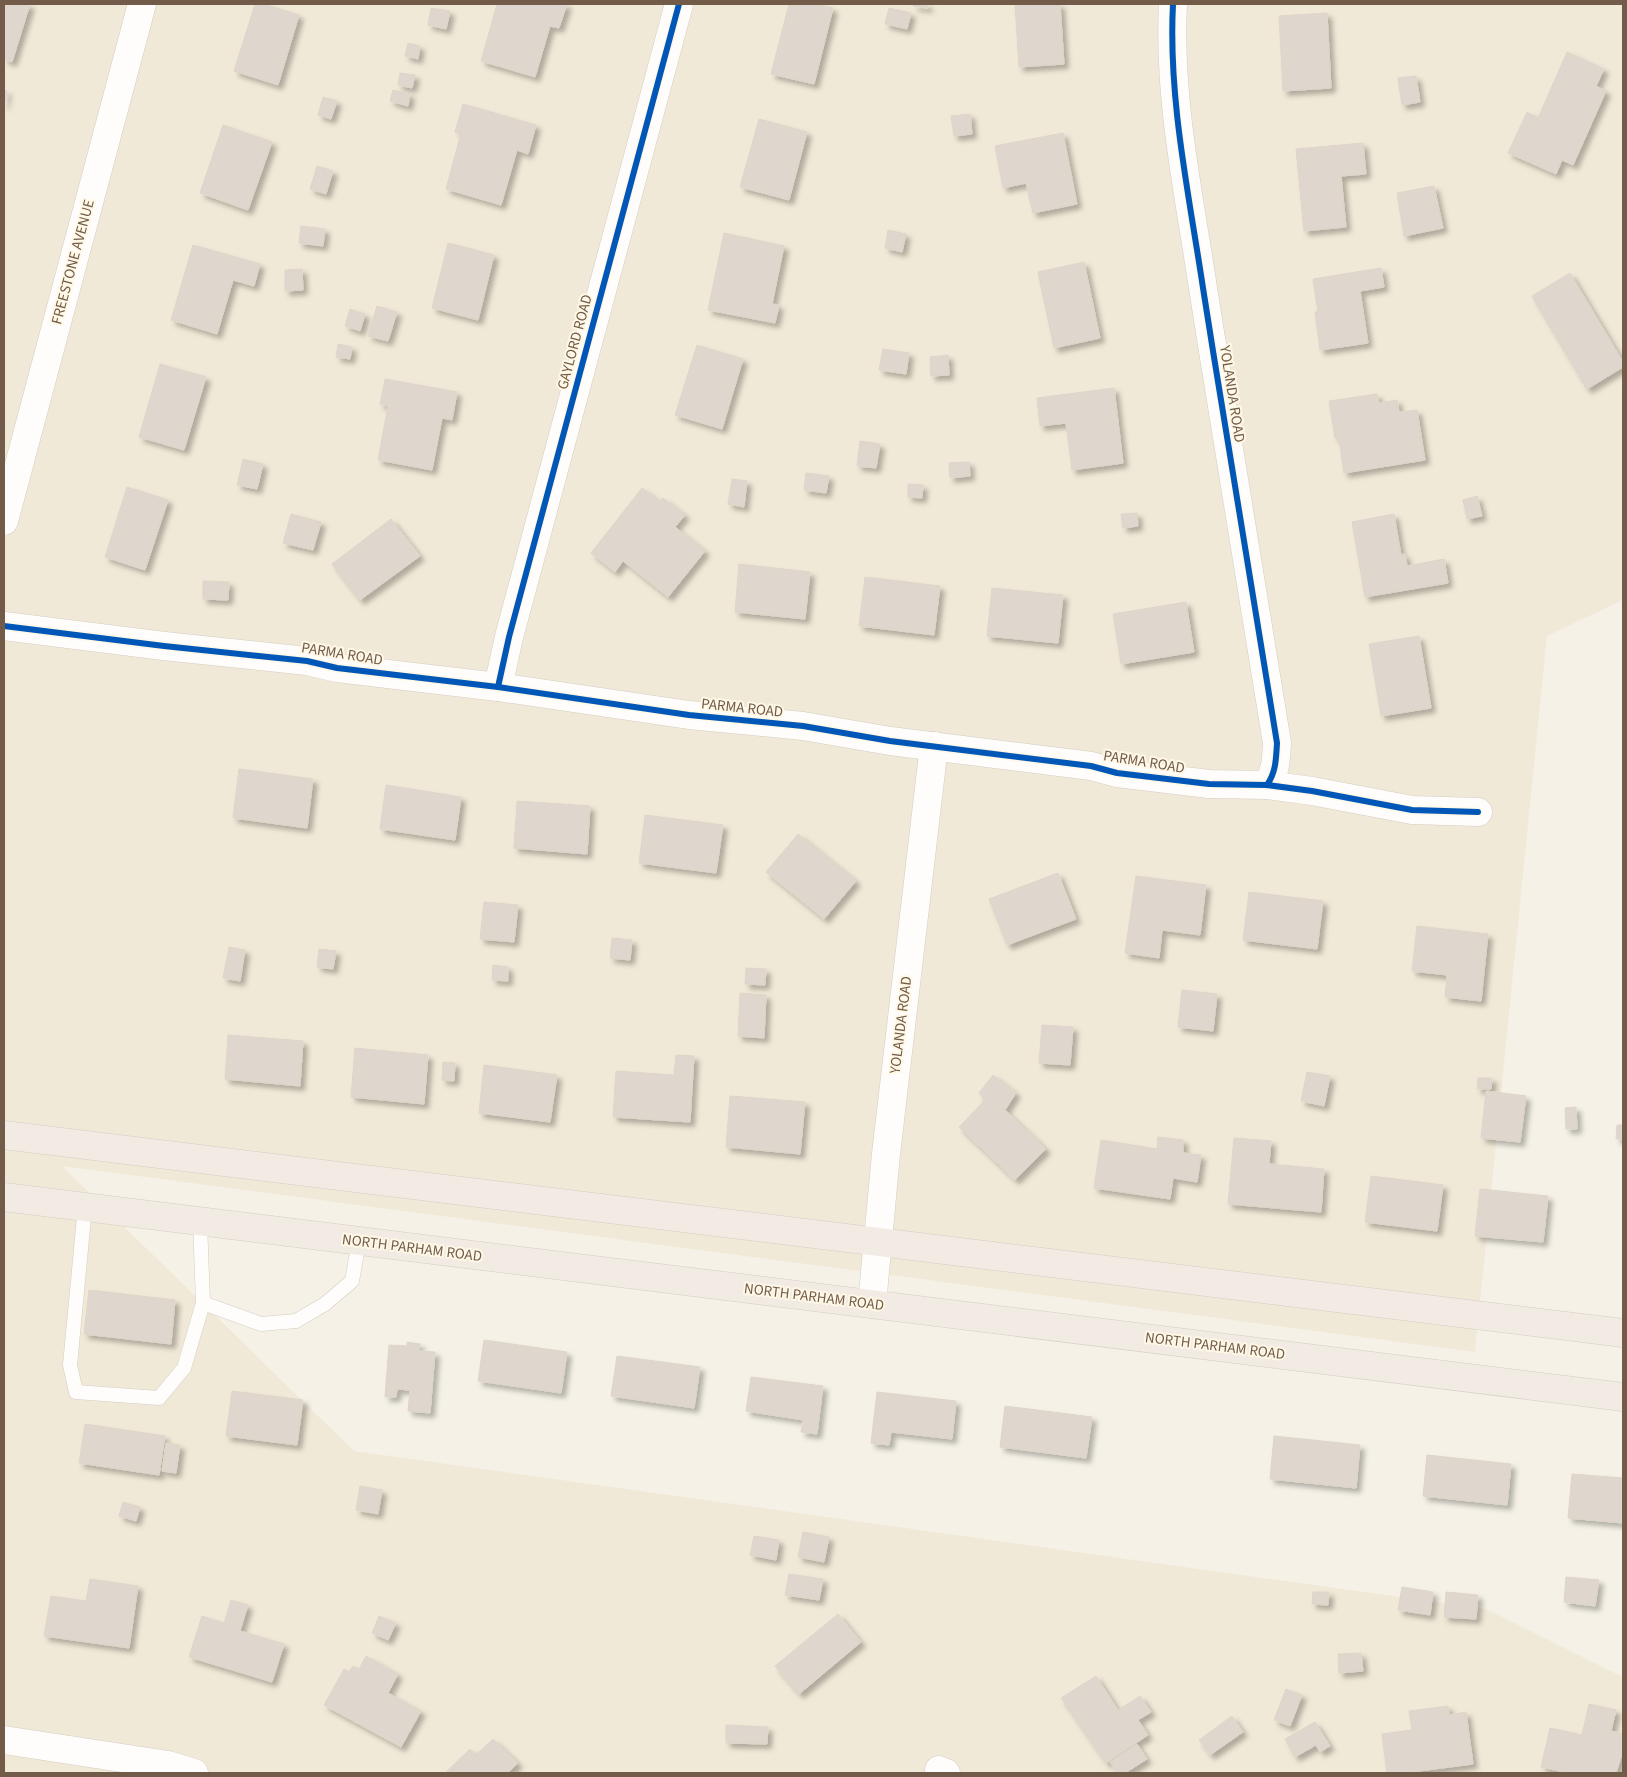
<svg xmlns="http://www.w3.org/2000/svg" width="1627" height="1777" font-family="'Source Sans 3',sans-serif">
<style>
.residential{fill:#f1e9d7}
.building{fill:#dfd7cd;stroke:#ded5c9;filter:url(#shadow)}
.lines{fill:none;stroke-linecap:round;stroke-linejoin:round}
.service-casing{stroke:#d4ccc2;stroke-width:15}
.minor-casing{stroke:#d4ccc2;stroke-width:29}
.trunk-casing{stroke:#d4cdc4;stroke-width:29}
.service{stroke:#fefdfb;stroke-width:14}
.minor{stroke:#fefdfb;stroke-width:28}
.trunk{stroke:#f1ebe4;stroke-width:28}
.cycleway-casing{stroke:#fff8e6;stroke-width:9}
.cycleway{stroke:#0057b8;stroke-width:6}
.labels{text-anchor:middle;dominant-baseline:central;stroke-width:4;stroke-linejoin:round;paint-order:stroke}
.street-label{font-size:15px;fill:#725c49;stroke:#fff8e6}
</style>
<defs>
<filter id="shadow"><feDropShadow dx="4.5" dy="4.5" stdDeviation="2.5" flood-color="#0004"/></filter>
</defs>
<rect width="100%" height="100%" fill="#f5f1e7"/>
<path class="residential" d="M4,4H1623V600L1547,636L1475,1352L62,1166L354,1451L1486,1609L1623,1677V1773H4Z"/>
<g class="building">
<path d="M4,4H30L12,62L4,59Z"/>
<path d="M255,4H264L299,15L278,85L234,71Z"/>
<path d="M497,4H567L559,28L550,26L535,77L481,61Z"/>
<path d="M789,4H816L833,8L814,84L771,74Z"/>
<path d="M914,4H928V8L913,6Z"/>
<path d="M1015,4H1060L1064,64L1019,67Z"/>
<path d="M431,8L450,11L446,29L428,25Z"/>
<path d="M889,8L911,13L907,29L885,24Z"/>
<path d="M1327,13L1331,88L1283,91L1279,16Z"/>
<path d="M408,43L420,46L418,59L405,56Z"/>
<path d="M1567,52L1604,69L1596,86L1606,91L1573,165L1562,160L1556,174L1508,153L1527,112L1538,118Z"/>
<path d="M400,73L415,75L412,88L398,85Z"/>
<path d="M1416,76L1420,102L1402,105L1398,78Z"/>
<path d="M4,90L7,91L4,106Z"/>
<path d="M393,90L410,94L408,106L390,101Z"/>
<path d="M323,97L337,101L331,119L318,115Z"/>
<path d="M463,104L536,125L528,154L517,150L501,205L446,189L461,133L455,132Z"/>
<path d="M970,114L972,134L954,136L951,116Z"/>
<path d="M759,119L807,132L789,200L740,187Z"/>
<path d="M223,125L272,142L248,210L200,193Z"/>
<path d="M1063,133L1077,204L1033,213L1026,183L1003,188L995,146Z"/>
<path d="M1363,143L1366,174L1341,176L1346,227L1304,231L1296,149Z"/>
<path d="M317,166L333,171L326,194L310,189Z"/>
<path d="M1434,186L1443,228L1404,236L1397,193Z"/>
<path d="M301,226L325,229L323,246L299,243Z"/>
<path d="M888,230L906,234L902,252L885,248Z"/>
<path d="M724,233L784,246L772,304L779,305L775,323L708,310Z"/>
<path d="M448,243L494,255L478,320L432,308Z"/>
<path d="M193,245L260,264L254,286L233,280L217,334L171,320Z"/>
<path d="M1084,262L1100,338L1054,348L1038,272Z"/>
<path d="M1381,268L1384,287L1360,291L1368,343L1320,350L1315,312H1318L1313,279Z"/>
<path d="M302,269L303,290L285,291V270Z"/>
<path d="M1570,273L1623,362V367L1587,389L1532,296Z"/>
<path d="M377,306L397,312L388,341L368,336Z"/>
<path d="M350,309L365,314L360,331L345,326Z"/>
<path d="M338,344L352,347L350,359L336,357Z"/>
<path d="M697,345L743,359L722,429L675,415Z"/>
<path d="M883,349L909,353L906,374L879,370Z"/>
<path d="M948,355L949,375L931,376L930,357Z"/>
<path d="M160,364L206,377L184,450L139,437Z"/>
<path d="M385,379L457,392L452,420L442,418L432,470L378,460L388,406L380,404Z"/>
<path d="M1114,388L1123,463L1072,470L1066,423L1040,426L1037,398Z"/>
<path d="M1377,394L1379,403L1397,400L1399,412L1417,410L1425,460L1344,473L1339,438H1335L1329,401Z"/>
<path d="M860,441L880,444L876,468L857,466Z"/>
<path d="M243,459L263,464L257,489L237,485Z"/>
<path d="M969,462L970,476L950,478L949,463Z"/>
<path d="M806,473L829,476L826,493L804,490Z"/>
<path d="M732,479L747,481L744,507L728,504Z"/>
<path d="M908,484L923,485L922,498L908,497Z"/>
<path d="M127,487L168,500L145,570L105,557Z"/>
<path d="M642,488L660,502L663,498L685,515L675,527L705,551L668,597L623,561L615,572L591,553Z"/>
<path d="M1477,496L1482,516L1467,519L1463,500Z"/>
<path d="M1137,513L1138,526L1123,528L1121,514Z"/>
<path d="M291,514L321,522L313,550L283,543Z"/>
<path d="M1394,514L1401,555L1405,554L1407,566L1444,559L1448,583L1365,597L1352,522Z"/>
<path d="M391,519L420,556L360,600L332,564Z"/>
<path d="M739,564L810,572L805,619L735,612Z"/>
<path d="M865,577L940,586L934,635L859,626Z"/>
<path d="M203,581L229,582L228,600L203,599Z"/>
<path d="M992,588L1063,595L1058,643L987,636Z"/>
<path d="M1186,602L1194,652L1121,664L1113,614Z"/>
<path d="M1419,636L1431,708L1381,716L1369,644Z"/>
<path d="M239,769L313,779L307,828L233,818Z"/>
<path d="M386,785L461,797L455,840L380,829Z"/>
<path d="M517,801L590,806L587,854L514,848Z"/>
<path d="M645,815L723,825L716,873L639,863Z"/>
<path d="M798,834L856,881L824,919L766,872Z"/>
<path d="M1058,873L1076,919L1007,945L989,899Z"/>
<path d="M1136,876L1206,885L1200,935L1162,930L1159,958L1125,953Z"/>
<path d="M1249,892L1323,901L1317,949L1243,940Z"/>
<path d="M484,902L518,905L514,942L480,939Z"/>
<path d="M1417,926L1488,934L1481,1001L1445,997L1447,975L1412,971Z"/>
<path d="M612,938L632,940L630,960L610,958Z"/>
<path d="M229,947L245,950L240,981L223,978Z"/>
<path d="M319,949L336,951L333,969L317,967Z"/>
<path d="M493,965L508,967V981L492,980Z"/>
<path d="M746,968L766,969L765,985L745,984Z"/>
<path d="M1182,990L1217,994L1213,1031L1178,1027Z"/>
<path d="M740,993L766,995L764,1038L738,1036Z"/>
<path d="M1042,1025L1073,1027L1070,1065L1039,1063Z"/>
<path d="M228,1035L303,1041L300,1086L225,1079Z"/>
<path d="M355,1048L428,1055L424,1104L351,1097Z"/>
<path d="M676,1055L694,1056L690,1122L613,1117L616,1071L674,1075Z"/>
<path d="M443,1062L455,1063L454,1081L442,1080Z"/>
<path d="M484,1065L557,1075L550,1122L479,1113Z"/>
<path d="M1307,1072L1330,1076L1324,1106L1301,1101Z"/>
<path d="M993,1075L1016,1093L1005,1110L1046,1149L1015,1180L959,1127L985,1100L979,1093Z"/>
<path d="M1478,1078H1492L1491,1089H1477Z"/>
<path d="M1486,1091L1526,1096L1520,1142L1481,1138Z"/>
<path d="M730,1096L805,1102L800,1154L726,1147Z"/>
<path d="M1576,1107L1577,1129H1566L1565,1108Z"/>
<path d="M1617,1125H1623V1139H1616Z"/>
<path d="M1158,1137L1183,1140V1153L1201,1155L1197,1182L1173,1178L1170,1199L1094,1188L1101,1140L1157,1149Z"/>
<path d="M1234,1138L1271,1141L1269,1164L1324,1169L1321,1212L1228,1204Z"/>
<path d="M1371,1176L1443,1185L1437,1231L1365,1222Z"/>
<path d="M1480,1189L1548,1196L1543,1242L1475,1236Z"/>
<path d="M89,1290L175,1300L171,1344L84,1334Z"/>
<path d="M484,1340L567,1352L561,1393L478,1381Z"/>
<path d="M407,1342L420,1344L419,1351L435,1352L430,1413L408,1411L410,1390L397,1389L396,1397H385L389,1345L407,1346Z"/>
<path d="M617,1356L700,1367L694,1408L611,1396Z"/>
<path d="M751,1377L823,1386L817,1434L801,1432L803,1420L746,1411Z"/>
<path d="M232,1391L303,1400L297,1445L226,1436Z"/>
<path d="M877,1392L956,1401L952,1439L891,1432L889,1445L871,1443Z"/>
<path d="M1005,1406L1092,1417L1086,1458L1000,1447Z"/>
<path d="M85,1424L165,1436L159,1475L79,1463Z"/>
<path d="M1274,1436L1360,1445L1356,1488L1270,1479Z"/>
<path d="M166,1443L180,1445L176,1473L162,1471Z"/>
<path d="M1427,1455L1511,1464L1507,1505L1423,1496Z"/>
<path d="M1572,1474L1623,1478V1523L1568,1518Z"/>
<path d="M360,1486L382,1490L378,1514L356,1510Z"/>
<path d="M123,1502L140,1507L136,1521L119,1516Z"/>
<path d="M803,1532L829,1537L824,1562L798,1557Z"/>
<path d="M754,1536L779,1540L776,1560L750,1555Z"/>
<path d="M789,1574L823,1579L819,1600L785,1595Z"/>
<path d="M1566,1577L1599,1580L1595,1606L1564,1602Z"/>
<path d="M90,1579L138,1586L129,1648L44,1636L51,1596L86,1601Z"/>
<path d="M1402,1587L1433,1592L1430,1615L1398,1610Z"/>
<path d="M1313,1592H1329L1328,1605L1312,1604Z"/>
<path d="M1446,1592L1478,1595L1476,1619L1444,1617Z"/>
<path d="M231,1600L248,1605L240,1631L284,1644L272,1682L189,1657L202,1616L224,1623Z"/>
<path d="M838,1614L861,1642L799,1694L775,1666Z"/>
<path d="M379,1616L396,1623L388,1640L372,1633Z"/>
<path d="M1361,1653L1363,1671L1339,1673L1338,1654Z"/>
<path d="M366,1656L398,1674L388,1693L421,1711L401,1747L324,1705L344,1669L349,1672L353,1666L359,1669Z"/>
<path d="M1096,1676L1118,1710L1140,1696L1151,1712L1138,1720L1148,1735L1106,1763L1061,1698Z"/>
<path d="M1286,1689L1302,1695L1290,1726L1274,1720Z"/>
<path d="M1589,1704L1616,1710L1611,1731L1623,1734V1751L1616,1773H1568L1541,1767L1550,1728L1582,1735Z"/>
<path d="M1448,1706L1449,1715L1466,1712L1473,1764L1404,1773H1387L1382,1734L1412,1730L1409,1711Z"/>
<path d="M1232,1716L1243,1732L1210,1755L1199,1740Z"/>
<path d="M1315,1722L1330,1746L1320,1752L1316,1745L1295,1757L1285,1739Z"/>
<path d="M726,1725L768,1727L767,1744L726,1743Z"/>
<path d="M493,1739L518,1763L508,1773H445L470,1749L476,1755Z"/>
<path d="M1137,1744L1147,1759L1125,1773H1117L1110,1762Z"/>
</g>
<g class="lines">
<defs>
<g id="service">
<path d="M85,1207L70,1365L76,1392L159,1398L184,1368L203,1303L200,1222"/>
<path d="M203,1303L261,1324L296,1321L325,1304L352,1281L359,1241"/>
</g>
<g id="minor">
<path d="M1173,4C1168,99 1189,194 1203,288C1227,440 1252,592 1277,743C1276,759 1276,772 1267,785"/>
<path d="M4,521L142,4"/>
<path d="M4,626L164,646L307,661L337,668L498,687L689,715L803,726L890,741L1091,766L1117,773L1209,784L1267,785L1312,791L1412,810L1478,812"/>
<path d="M498,687L509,637L679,4"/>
<path d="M872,1304L886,1154L934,746"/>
<path d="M4,1740L168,1765L194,1773"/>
<path d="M939,1770L946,1773"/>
</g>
<g id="trunk">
<path d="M4,1135L1623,1333"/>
<path d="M4,1197L1623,1397"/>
</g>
</defs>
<use href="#service" class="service-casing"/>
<use href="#minor" class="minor-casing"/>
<use href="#trunk" class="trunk-casing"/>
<use href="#service" class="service"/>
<use href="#minor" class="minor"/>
<use href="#trunk" class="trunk"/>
<defs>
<g id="cycleway">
<path d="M1173,4C1168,99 1189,194 1203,288C1227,440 1252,592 1277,743C1276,759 1276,772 1267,785"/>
<path d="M4,626L164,646L307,661L337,668L498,687L689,715L803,726L890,741L1091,766L1117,773L1209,784L1267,785L1312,791L1412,810L1478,812"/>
<path d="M498,687L509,637L679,4"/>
</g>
</defs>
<use href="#cycleway" class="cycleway-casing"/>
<use href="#cycleway" class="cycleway"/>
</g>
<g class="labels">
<g class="street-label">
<text transform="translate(73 262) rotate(-75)">FREESTONE AVENUE</text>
<text transform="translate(575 342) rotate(-75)">GAYLORD ROAD</text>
<text transform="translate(1232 394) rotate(81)">YOLANDA ROAD</text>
<text transform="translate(342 654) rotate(9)">PARMA ROAD</text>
<text transform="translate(742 708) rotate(6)">PARMA ROAD</text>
<text transform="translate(1144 762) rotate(9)">PARMA ROAD</text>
<text transform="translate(901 1025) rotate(-83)">YOLANDA ROAD</text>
<text transform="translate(412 1248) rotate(7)">NORTH PARHAM ROAD</text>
<text transform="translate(814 1297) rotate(7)">NORTH PARHAM ROAD</text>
<text transform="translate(1215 1346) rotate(7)">NORTH PARHAM ROAD</text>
</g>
</g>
<rect width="1627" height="1777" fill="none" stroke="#725c49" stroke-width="10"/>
</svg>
